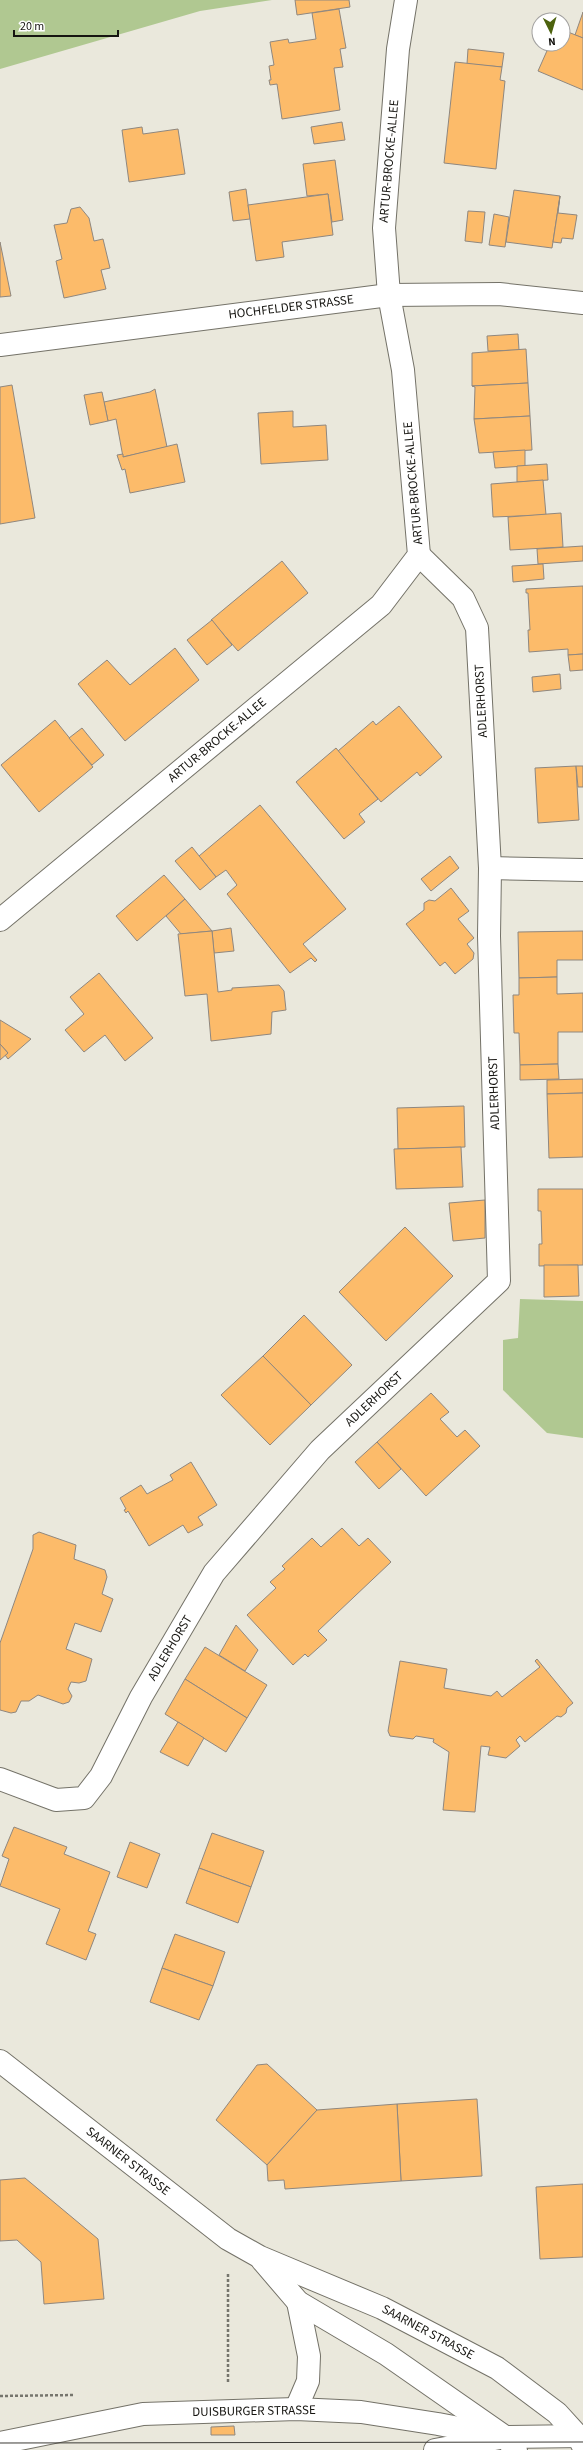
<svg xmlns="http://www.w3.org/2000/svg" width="583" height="2450" font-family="'Source Sans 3',sans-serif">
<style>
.green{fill:#b0c891}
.building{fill:#fcbb6a;stroke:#8f877f}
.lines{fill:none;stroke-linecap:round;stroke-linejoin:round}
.minor-casing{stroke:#747268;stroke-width:24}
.secondary-casing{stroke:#747268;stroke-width:24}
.path{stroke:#76756d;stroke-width:2.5;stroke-dasharray:3 2;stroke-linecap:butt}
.minor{stroke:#fff;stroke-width:22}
.secondary{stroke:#fff;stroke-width:22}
.tram{stroke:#3c3b36;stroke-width:1}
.labels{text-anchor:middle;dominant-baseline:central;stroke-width:3.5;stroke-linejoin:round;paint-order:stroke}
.street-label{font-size:13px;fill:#161511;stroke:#fff}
</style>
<rect width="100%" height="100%" fill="#eae8dc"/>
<g class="green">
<path d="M0,0H272L200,11L0,69Z"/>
<path d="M520,1299L583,1301V1438L547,1433L503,1390V1340L518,1338Z"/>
</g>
<g class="building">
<path d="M295,0H349L350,7L297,15Z"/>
<path d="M339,9L346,48L340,49L343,67L334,68L340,110L282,119L277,84L270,85L269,80H271L269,66L274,65L270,42L288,39L289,43L316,39L312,13Z"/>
<path d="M583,12V38L575,35Z"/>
<path d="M563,30L583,38V90L538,71L550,44H563Z"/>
<path d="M468,49L504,53L502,67L467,64Z"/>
<path d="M455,62L502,67L500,80L505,81L496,169L444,163Z"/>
<path d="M342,122L345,140L314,144L311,127Z"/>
<path d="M142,127L143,134L178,129L185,174L129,182L122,130Z"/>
<path d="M335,160L343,220L332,222L328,194L307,196L303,164Z"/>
<path d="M246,189L250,219L233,221L229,192Z"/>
<path d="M514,190L560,196L552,248L506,242Z"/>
<path d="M328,194L333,235L282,242L284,257L256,261L248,205Z"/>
<path d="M560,196L558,213L577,215L573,239L562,238L561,243L553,242Z"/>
<path d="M80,207L89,218L94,241L103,239L110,268L101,270L106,289L64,298L56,261L62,259L54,225L67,223L71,209Z"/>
<path d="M468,211L485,212L482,243L465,241Z"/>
<path d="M494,214L509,217L505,247L489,245Z"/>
<path d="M0,242L11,296L0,297Z"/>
<path d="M518,334L519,350L488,351L487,336Z"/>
<path d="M526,349L528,383L472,386V353Z"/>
<path d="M528,383L530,416L474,419L475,387L472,386Z"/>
<path d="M12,385L35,518L0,524V387Z"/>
<path d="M155,389L167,447L123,457L116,419L108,421L104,402L150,392Z"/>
<path d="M102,392L108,421L90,425L84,395Z"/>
<path d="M293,411V427L326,425L328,460L261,464L258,413Z"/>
<path d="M530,416L532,450L479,453L474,419Z"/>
<path d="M177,444L185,482L130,493L125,469L122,470L117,455L123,454V457Z"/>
<path d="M525,450V466L495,468L493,452Z"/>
<path d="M547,464L548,480L517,482V466Z"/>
<path d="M543,480L546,515L493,517L491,484Z"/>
<path d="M561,513L563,547L510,550L508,517Z"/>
<path d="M583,546V561L538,564L537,549Z"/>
<path d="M282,561L308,593L238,651L211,620Z"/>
<path d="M543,564L544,579L513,582L512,566Z"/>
<path d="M583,586V654L568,655V649L529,652L528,630H530L528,593H526V589Z"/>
<path d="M212,620L232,645L207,665L187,640Z"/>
<path d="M175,648L199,680L125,741L78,684L107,660L130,685Z"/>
<path d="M583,654V670L570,671L568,655Z"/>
<path d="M560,674L561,689L533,692L532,677Z"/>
<path d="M399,706L442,757L420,776L417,772L381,802L338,751L373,721L376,725Z"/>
<path d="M55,720L93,767L39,812L1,765Z"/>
<path d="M82,728L104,755L92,765L69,738Z"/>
<path d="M336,748L378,799L359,814L365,822L344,839L296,782Z"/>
<path d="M576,766L579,820L538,823L535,768Z"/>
<path d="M576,766H583V787H578Z"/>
<path d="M260,805L346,909L303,944L317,960L315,962L311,958L290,973L227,894L237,885L226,870L216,877L199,856Z"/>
<path d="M192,847L216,877L200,890L175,861Z"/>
<path d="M450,856L459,868L431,891L421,879Z"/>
<path d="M164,875L185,899L137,941L116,916Z"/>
<path d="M451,888L469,911L458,919L474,938L467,944L474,953L473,959L455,974L445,962L440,966L406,924L424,910V903L429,900L435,901Z"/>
<path d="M185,899L212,931L181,934L166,916Z"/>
<path d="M231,928L234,951L214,953L212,931Z"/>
<path d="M212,931L218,992L232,990V988L279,985L284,991L286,1010L272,1012L271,1034L211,1041L207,994L185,996L178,934Z"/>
<path d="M583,931V960H557V977L519,978L518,932Z"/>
<path d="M99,973L153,1038L125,1061L105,1035L84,1052L65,1030L84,1014L70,997Z"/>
<path d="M557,977V994L583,993V1032H558V1064L520,1065L519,1033H514L513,995H519V978Z"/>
<path d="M0,1020L31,1039L8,1059L5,1055L8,1053L0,1044Z"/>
<path d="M0,1044L8,1053L0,1060Z"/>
<path d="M558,1064L559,1079L520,1080V1065Z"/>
<path d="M583,1079V1093L547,1094V1080Z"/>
<path d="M583,1093V1157L549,1158L547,1094Z"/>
<path d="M464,1106L465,1147L398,1149L397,1108Z"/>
<path d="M461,1147L463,1187L396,1189L394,1149Z"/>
<path d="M538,1189H583V1265L539,1266V1244H542L541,1211H538Z"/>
<path d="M485,1200V1238L453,1241L449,1203Z"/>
<path d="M405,1227L453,1276L386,1341L339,1292Z"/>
<path d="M544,1265H578L579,1296L544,1297Z"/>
<path d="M304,1315L352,1365L311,1405L263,1356Z"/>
<path d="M263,1356L311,1405L270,1445L221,1395Z"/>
<path d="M431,1393L449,1412L440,1419L457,1437L465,1430L480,1446L426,1496L377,1442Z"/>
<path d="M377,1442L401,1469L379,1489L355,1462Z"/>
<path d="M191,1462L217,1505L198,1517L203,1525L188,1533L183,1525L149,1546L128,1511L126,1513L124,1510L126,1509L120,1498L141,1485L147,1494L173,1480L170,1475Z"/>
<path d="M342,1528L359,1546L368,1538L391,1562L318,1631L327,1640L308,1657L305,1654L293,1665L247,1615L276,1588L270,1582L285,1569L282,1566L312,1538L321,1547Z"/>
<path d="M39,1532L76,1545L74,1559L105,1570L107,1577L102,1594L113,1599L101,1632L75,1623L66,1649L92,1659L86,1681L79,1683L71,1682L68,1689L72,1696L69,1702L63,1704L38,1695L29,1701H21L16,1712L11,1713L0,1710V1643L33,1549V1535Z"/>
<path d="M236,1625L258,1650L245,1671L219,1655Z"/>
<path d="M205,1647L267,1685L247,1718L185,1679Z"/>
<path d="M537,1659L573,1703L567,1708L566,1713L561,1717L557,1716L525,1742L520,1736L516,1740L520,1746L506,1758L488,1755L490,1747L481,1746L475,1812L443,1810L449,1752L433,1742L434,1739L416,1736L413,1739L390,1736L388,1731L400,1661L447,1669L444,1688L491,1696L497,1691L502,1697L540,1667L535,1661Z"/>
<path d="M185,1679L247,1718L226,1752L165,1714Z"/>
<path d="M178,1722L204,1738L188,1766L160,1752Z"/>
<path d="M14,1827L67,1847L64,1854L110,1872L88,1931L96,1934L86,1960L46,1944L60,1909L0,1886L9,1859L2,1856Z"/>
<path d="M212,1833L264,1851L251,1887L199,1868Z"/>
<path d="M130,1842L160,1854L147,1888L117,1877Z"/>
<path d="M199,1868L251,1887L238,1923L186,1903Z"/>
<path d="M175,1934L225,1952L213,1986L162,1968Z"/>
<path d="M162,1968L213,1986L199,2020L150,2002Z"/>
<path d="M267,2064L317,2110L267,2165L216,2120L257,2065Z"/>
<path d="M477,2099L482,2176L401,2181L397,2104Z"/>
<path d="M397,2104L401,2181L285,2189L284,2180L268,2181L267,2165L317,2110Z"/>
<path d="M25,2178L98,2239L104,2299L44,2304L41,2262L17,2240L0,2241V2180Z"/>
<path d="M583,2184V2257L540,2259L536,2187Z"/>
<path d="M234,2426L235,2435H211V2427Z"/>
</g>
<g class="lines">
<defs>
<g id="minor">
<path d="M0,345L389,295L499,294L583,303"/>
<path d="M490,868L583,870"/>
<path d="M0,920L381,605L419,555L403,370L389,295L384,228L398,49L406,0"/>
<path d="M0,1779L56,1800L84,1798L101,1776L141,1697L214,1573L320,1450L499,1281L489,936L490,868L477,628L463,598L419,555"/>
</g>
<g id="secondary">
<path d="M0,2061L228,2239L260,2257L382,2308L497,2368L557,2413L578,2436L583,2446"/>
<path d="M262,2260L298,2302L386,2354L505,2437L516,2450"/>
<path d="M296,2409L308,2381L309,2356L298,2302"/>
<path d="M0,2443L143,2414L296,2409L361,2412L438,2424L505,2437"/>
<path d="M435,2450L505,2437L583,2436"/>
</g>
</defs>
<use href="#minor" class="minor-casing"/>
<use href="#secondary" class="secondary-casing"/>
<g class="path">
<path d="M228,2382V2273"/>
<path d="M0,2396L75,2395"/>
</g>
<use href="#minor" class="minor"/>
<use href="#secondary" class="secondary"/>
<path class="tram" d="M0,2443L583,2442"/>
</g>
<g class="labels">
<g class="street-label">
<text transform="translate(389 161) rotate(-85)">ARTUR-BROCKE-ALLEE</text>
<text transform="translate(291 307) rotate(-7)">HOCHFELDER STRASSE</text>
<text transform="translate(413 483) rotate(-95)">ARTUR-BROCKE-ALLEE</text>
<text transform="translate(481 701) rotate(-93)">ADLERHORST</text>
<text transform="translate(217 740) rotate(-40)">ARTUR-BROCKE-ALLEE</text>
<text transform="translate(494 1093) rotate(-92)">ADLERHORST</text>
<text transform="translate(374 1399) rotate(-43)">ADLERHORST</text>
<text transform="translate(170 1648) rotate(-59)">ADLERHORST</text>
<text transform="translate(128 2161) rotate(38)">SAARNER STRASSE</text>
<text transform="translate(428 2332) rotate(28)">SAARNER STRASSE</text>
<text transform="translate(254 2411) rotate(-1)">DUISBURGER STRASSE</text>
</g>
</g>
<g transform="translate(551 32) rotate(175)"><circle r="19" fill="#ffffff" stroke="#a2a1a0"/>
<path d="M0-3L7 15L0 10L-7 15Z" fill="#4c620e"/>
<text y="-6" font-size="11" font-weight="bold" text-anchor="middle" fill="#161511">N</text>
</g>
<path d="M14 30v6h104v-6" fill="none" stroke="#161511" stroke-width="2"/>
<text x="20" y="30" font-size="12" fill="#161511" stroke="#ffffff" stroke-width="3" paint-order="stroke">20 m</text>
</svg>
